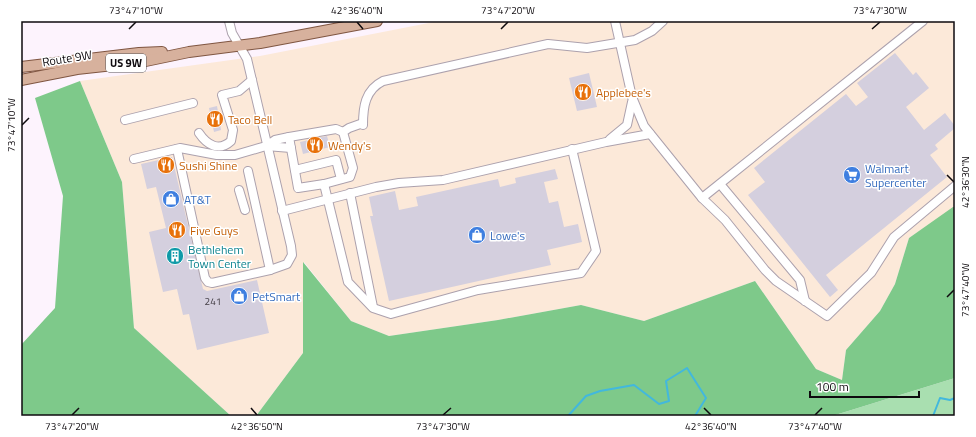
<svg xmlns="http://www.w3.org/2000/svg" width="976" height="437" font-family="'Titillium Web',sans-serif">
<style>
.commercial{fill:#fce9d9}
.green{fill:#a9dfb0}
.forest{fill:#7ec98a}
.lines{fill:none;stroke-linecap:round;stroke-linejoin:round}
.stream{stroke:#42b8dd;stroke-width:2}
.building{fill:#d4cfde}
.minor-casing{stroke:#aca1ad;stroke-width:10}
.major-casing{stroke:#7f5541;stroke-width:12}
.minor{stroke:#fff;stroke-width:8}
.major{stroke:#d7b19d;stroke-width:10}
.ticks{fill:none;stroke:#0e0a0e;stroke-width:1.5}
.labels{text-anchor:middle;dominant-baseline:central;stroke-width:3;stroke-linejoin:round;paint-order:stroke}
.number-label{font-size:10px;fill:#403b42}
.shield{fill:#fff;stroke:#565456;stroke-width:1}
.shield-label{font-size:11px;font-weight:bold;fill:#0e0a0e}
.street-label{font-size:12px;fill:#0e0a0e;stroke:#fff}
.food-label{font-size:12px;fill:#c56008;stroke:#fff;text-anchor:start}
.shop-label{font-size:12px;fill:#366cbe;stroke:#fff;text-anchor:start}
.culture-label{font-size:12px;fill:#0d838f;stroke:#fff;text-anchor:start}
.neatline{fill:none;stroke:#0e0a0e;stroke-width:1.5}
.ticks-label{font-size:10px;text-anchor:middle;fill:#0e0a0e}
</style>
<rect width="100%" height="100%" fill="#fdf3fd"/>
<path class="commercial" d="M439,21H955V207L909,238L895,284L880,311L846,350L842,380L816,369L755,281L644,321L581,305L498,320L389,336L351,321L304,262L303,353L256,416H231L134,328L122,182L80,81L260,56Z"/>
<path class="green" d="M955,378V416H832Z"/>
<g class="forest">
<path d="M80,81L122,182L134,328L231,416H21V345L55,308L63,196L35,98Z"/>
<path d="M953,207H955V378L832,416H256L303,353V262L351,321L389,336L498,320L581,305L644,321L755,281L816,369L842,380L846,350L880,311L895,284L909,238Z"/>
</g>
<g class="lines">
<g class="stream">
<path d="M568,416L586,396L600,391L634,385L659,404L669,401L666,381L687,368L706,398L695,416"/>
<path d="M933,416L940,398L950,400L955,398"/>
</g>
</g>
<g class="building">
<path d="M895,53L913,75L916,72L929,88L906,107L924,130L945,113L955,126V128L935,145L938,149L930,155L947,177L826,275L838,290L830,297L748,195L765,182L754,168L846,94L856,106L868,97L857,83Z"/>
<path d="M589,73L597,107L577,111L569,78Z"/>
<path d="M217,106L221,130L214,132L209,108Z"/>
<path d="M327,136L330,147L303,154L300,142Z"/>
<path d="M172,157L203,289L207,291L257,280L269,333L197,350L189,314L183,315L177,289L163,292L149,232L166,228L156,187L147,189L141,164Z"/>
<path d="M555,169L558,179L544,182L549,203L558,201L564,227L578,224L582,242L547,250L551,265L389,301L370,216H373L369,197L395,191L399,210L418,206L416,197L498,179L500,187L516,183L515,178Z"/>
</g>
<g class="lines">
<defs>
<g id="minor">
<path d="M615,21L632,97L644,126L702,198L725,220L765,270L776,281L827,316L871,273L894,237L955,186"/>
<path d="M125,120L193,103"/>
<path d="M363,125C363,107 365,90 383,81L548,44L587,48L635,40L652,31L663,21"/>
<path d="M199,133C207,145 219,152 231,141L233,130L222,95L239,91L252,80"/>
<path d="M289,137L298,188L324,184L348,282L373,308L391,314L478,290L581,273L596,251L572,149"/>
<path d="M610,139L627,125L632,102"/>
<path d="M266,146L291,148"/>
<path d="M177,149L205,278L208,282L212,283L270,270L287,264L292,255L291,246L247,59L232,33L229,21"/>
<path d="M134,159L180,148L217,155H235L266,146L275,140L289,137L336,129L343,132"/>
<path d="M295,170L336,160L341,179"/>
<path d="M248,171L270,270"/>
<path d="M324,184L350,177L353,168L343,132L349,128L363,123"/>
<path d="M720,184L800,280L805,301"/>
<path d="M239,190L245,210"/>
<path d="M350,193L373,307"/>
<path d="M702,198L923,21"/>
<path d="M282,211L376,187L399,183L443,180L606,142L650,134"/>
</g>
<g id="major">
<path d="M21,67L139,53L162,52"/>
<path d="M21,80L77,69L141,62L189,52L260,43L377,21"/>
</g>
</defs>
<use href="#minor" class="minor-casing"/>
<use href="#major" class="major-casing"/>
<use href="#minor" class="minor"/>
<use href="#major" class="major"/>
</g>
<path class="ticks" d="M357,22L363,29M129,29L136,22M501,29L508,22M872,29L880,22M22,125L29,118M947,175L954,182M947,297L954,290M251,408L257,415M704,408L711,415M72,415L79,408M443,415L451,408M815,415L822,408"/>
<defs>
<symbol id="restaurant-disc" viewBox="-11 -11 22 22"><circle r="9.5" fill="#e8710a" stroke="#fff"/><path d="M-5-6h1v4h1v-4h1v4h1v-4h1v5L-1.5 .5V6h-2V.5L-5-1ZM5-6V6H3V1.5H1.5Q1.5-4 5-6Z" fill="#fff"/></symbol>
<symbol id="supermarket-disc" viewBox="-11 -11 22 22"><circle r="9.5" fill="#3f7fe0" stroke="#fff"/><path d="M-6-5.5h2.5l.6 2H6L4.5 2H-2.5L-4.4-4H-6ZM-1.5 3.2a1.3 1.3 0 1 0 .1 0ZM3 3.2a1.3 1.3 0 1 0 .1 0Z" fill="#fff"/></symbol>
<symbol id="shop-disc" viewBox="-11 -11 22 22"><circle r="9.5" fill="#3f7fe0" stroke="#fff"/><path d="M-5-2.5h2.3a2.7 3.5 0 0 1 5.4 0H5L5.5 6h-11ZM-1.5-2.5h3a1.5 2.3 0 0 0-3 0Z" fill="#fff"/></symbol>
<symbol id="building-disc" viewBox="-11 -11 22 22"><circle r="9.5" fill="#0f9aa8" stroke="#fff"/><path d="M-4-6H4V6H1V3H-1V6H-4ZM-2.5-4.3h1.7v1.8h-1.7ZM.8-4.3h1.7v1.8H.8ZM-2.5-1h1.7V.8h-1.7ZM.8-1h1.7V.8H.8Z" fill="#fff"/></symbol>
</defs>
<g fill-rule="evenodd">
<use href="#restaurant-disc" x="573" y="82" width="20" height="20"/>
<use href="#restaurant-disc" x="205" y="109" width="20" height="20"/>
<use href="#restaurant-disc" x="305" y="135" width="20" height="20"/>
<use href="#restaurant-disc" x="156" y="155" width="20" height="20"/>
<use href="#supermarket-disc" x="842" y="165" width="20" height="20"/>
<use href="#shop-disc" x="161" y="189" width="20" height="20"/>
<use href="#restaurant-disc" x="167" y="220" width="20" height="20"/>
<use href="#shop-disc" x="467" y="225" width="20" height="20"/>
<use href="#building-disc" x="165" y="246" width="20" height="20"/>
<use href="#shop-disc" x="229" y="286" width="20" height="20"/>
</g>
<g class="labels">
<g class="number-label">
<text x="213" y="301">241</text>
</g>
<rect class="shield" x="106" y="54" width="40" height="18" rx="3"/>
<g class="shield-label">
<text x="126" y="63">US 9W</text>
</g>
<g class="street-label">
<text transform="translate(67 58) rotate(-9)">Route 9W</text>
</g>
<g class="food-label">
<text x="596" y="92">Applebee's</text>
<text x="228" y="119">Taco Bell</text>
<text x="328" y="145">Wendy's</text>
<text x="179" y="165">Sushi Shine</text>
<text x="190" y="230">Five Guys</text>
</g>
<g class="shop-label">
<text x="865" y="168">Walmart<tspan x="865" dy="14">Supercenter</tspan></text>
<text x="184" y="199">AT&amp;T</text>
<text x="490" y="235">Lowe's</text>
<text x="252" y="296">PetSmart</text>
</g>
<g class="culture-label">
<text x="188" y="249">Bethlehem<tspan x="188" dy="14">Town Center</tspan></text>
</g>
</g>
<rect width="976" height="437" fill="none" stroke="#ffffff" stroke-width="44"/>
<path d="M810 391v6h109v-6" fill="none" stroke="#0e0a0e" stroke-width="2"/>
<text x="816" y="391" font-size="12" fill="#0e0a0e" stroke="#ffffff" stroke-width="3" paint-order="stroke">100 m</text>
<rect x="22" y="22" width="932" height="393" class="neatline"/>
<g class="ticks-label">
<text x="136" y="14">73°47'10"W</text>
<text x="357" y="14">42°36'40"N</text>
<text x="508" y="14">73°47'20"W</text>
<text x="880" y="14">73°47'30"W</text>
<text transform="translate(11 125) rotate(-90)" y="4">73°47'10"W</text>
<text transform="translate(965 182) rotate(-90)" y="4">42°36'30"N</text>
<text transform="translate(965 290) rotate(-90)" y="4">73°47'40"W</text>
<text x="72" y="430">73°47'20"W</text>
<text x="257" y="430">42°36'50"N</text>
<text x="443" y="430">73°47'30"W</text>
<text x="711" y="430">42°36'40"N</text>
<text x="815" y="430">73°47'40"W</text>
</g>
</svg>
